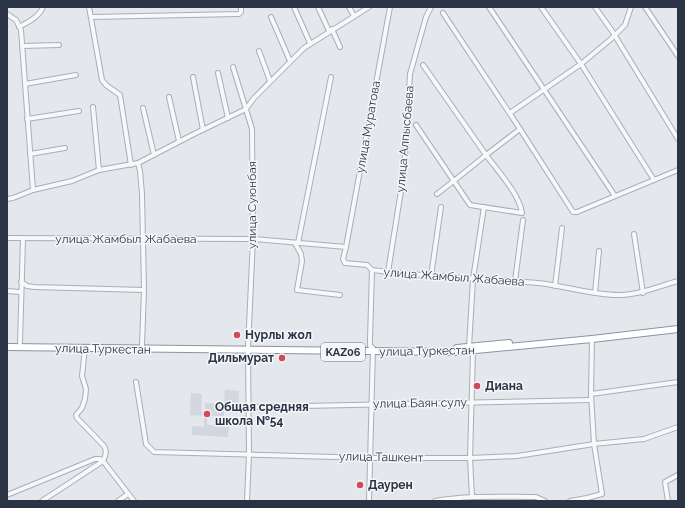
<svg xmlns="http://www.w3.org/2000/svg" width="685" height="508" font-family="Raleway,sans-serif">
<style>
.built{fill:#d2d6de}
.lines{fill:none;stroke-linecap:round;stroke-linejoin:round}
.minor-casing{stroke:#a9aeb7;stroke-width:6}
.highway-casing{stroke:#8b94a3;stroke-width:8}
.minor{stroke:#f7f8fa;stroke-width:4}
.highway{stroke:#fff;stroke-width:6}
.poi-dot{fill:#d1495b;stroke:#f4f6f9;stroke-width:1.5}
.labels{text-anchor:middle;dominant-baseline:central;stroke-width:3;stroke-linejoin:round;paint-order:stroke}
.shield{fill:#f4f6f9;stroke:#676e7b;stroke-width:1}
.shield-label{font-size:11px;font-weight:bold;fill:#2b3445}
.street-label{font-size:12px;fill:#2b3445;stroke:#f4f6f9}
.poi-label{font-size:12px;font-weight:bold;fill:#2b3445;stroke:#f4f6f9;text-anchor:start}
</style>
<rect width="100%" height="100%" fill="#e4e7ec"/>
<path class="built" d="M225,390L239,391L238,413H230V407H224V416H207V425L229,426L228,437L192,435V426L204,427V416L190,415L191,393L202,394L201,411L205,412V403L224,404Z"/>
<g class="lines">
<defs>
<g id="minor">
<path d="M89,7L102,80L106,85L120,95L131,165"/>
<path d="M294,7L310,43"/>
<path d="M318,7L329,31"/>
<path d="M349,7L354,16"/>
<path d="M489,7L615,196"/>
<path d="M541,7L581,64L654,180"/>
<path d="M595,7L612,31L678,139"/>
<path d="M645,7L678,56"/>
<path d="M443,13L520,129L573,212H577L678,170"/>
<path d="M7,14L16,20L21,30L33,190"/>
<path d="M91,17L239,14L241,12V7"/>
<path d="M271,17L290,61"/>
<path d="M19,27C28,22 39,17 43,7"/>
<path d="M332,29L340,47"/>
<path d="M22,46L59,45"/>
<path d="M259,51L270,81"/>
<path d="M423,65L486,155L520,129"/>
<path d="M233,67L252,129L253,239L248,347"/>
<path d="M218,73L228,118"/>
<path d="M193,77L203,130"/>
<path d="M25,84L76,75"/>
<path d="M169,97L179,141"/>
<path d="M93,107L99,170"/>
<path d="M143,108L154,155"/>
<path d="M510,113L581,64L611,39L625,25L631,7"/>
<path d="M27,119L79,111"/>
<path d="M416,125L470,205L522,213C520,195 497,170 486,155C470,168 454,181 437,194"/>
<path d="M30,154L65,148"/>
<path d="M138,163L140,171L142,194L144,290L142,345"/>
<path d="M7,199L13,198L33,190L72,181L99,170L138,163L194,134L246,109L254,98L304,48L369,7"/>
<path d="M634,234L643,293"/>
<path d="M7,238L253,239L346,247L343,259L345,263L367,265L372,270C427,277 483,278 538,283C567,286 594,296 622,295C642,294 659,286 678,281"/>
<path d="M295,243L301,254L302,261L297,290L340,295"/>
<path d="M298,243L331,77"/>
<path d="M346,247L390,7"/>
<path d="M388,272L404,172L410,74L426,17L431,7"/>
<path d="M431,276L441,207"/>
<path d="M515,281L523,220"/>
<path d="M21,282L27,286L34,287L144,290"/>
<path d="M555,286L562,228"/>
<path d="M7,291L20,292"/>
<path d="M595,293L599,251"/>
<path d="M20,343L23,239"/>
<path d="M469,347L473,279L484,207"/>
<path d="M136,382L146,444L154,452L370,458H470L517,456L594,444L644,439L678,427"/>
<path d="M591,394L678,382"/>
<path d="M248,407L591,400"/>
<path d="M7,495L95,459H100L103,461L134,501"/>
<path d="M472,497L470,458L473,351"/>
<path d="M42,501L103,461C106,456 107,451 104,446L77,418L76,415L82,408L85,399L86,389L82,376L85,348"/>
<path d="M118,501L128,494"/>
<path d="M247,501L249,454L248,351"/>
<path d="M369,501L373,348L370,346V340L372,270"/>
<path d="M435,501C468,495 502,497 536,497L545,501"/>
<path d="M570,501L587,498L602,494L594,444L591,394L592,339"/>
<path d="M668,501L665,482L678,475"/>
</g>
<g id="highway">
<path d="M7,347L455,352L592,339L678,329"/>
<path d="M457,348L509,343"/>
</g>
</defs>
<use href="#minor" class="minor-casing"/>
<use href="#highway" class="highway-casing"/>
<use href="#minor" class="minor"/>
<use href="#highway" class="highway"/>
</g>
<g class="poi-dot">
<circle cx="237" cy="335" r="4"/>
<circle cx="282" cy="358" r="4"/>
<circle cx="477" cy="386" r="4"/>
<circle cx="207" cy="414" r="4"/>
<circle cx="360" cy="485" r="4"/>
</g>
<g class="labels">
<rect class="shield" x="321" y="343" width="44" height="18" rx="3"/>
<g class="shield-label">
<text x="343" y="352">KАZ06</text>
</g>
<g class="street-label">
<text transform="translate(368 127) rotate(-80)">улица Муратова</text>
<text transform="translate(405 139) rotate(-85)">улица Алпысбаева</text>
<text transform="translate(252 205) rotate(-90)">улица Суюнбая</text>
<text x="126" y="239">улица Жамбыл Жабаева</text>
<text transform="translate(454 277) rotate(4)">улица Жамбыл Жабаева</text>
<text transform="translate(103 349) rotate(1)">улица Туркестан</text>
<text transform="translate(427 351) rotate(-1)">улица Туркестан</text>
<text transform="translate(420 403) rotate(-1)">улица Баян сулу</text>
<text transform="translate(381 457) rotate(1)">улица Ташкент</text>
</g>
<g class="poi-label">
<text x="245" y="335">Нурлы жол</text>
<text x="274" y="358" text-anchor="end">Дильмурат</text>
<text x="485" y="386">Диана</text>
<text x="215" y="407">Общая средняя<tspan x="215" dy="14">школа №54</tspan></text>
<text x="368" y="485">Даурен</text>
</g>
</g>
<rect width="685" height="508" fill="none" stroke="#2b3445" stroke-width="16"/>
</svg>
